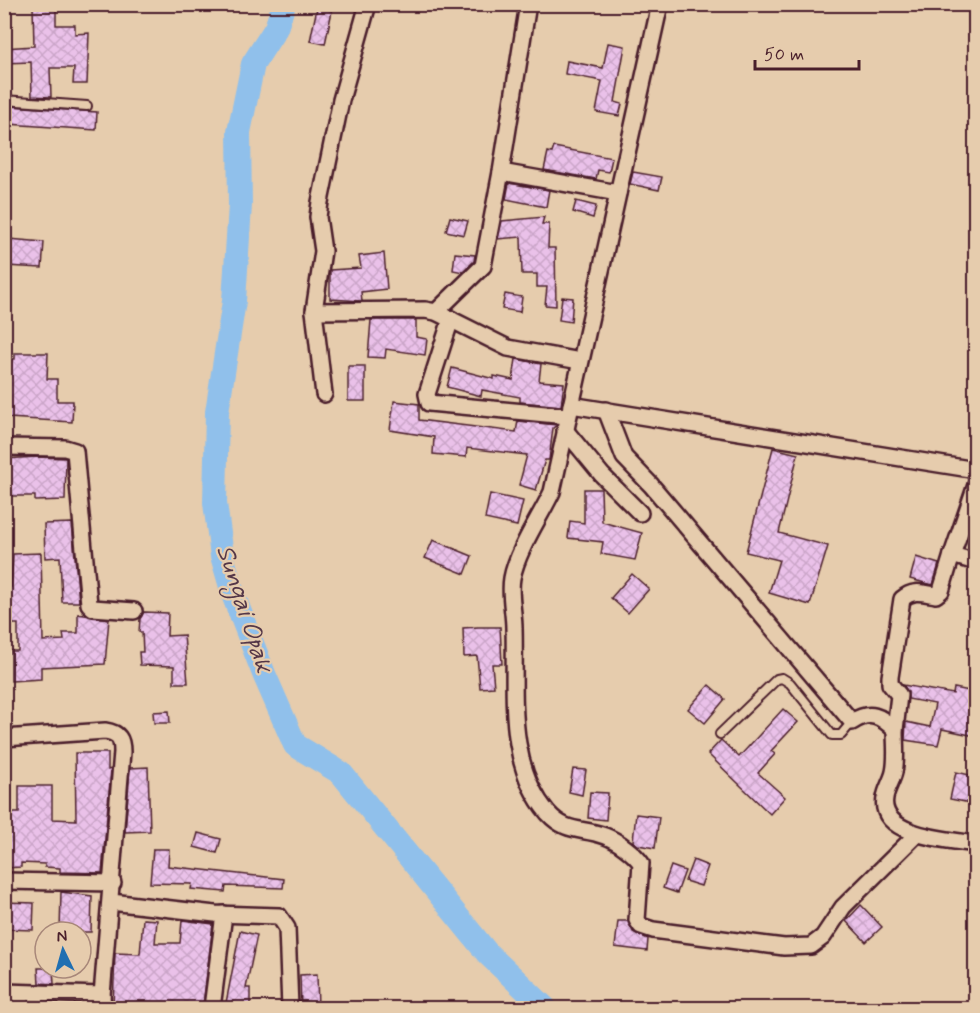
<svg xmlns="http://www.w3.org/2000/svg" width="980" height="1013" font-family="Mynerve,sans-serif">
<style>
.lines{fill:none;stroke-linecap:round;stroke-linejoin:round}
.river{stroke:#90c0eb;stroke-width:24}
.building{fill:url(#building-cross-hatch);stroke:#4a1f2b;stroke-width:1.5}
.lane-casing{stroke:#4a1f2b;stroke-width:12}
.street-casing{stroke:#4a1f2b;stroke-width:20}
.lane{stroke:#e6ccad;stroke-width:8}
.street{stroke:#e6ccad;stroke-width:15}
.labels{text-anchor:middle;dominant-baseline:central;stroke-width:4.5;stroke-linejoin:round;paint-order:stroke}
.water-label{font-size:26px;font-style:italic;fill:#543748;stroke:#e6ccad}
</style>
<defs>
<pattern id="building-cross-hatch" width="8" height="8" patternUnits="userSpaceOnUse" patternTransform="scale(1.5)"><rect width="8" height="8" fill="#eac1e9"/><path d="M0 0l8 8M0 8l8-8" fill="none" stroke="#caa5c8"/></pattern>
</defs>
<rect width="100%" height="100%" fill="#e6ccad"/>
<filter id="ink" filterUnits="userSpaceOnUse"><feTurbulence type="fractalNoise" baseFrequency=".0167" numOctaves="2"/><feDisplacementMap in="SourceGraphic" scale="12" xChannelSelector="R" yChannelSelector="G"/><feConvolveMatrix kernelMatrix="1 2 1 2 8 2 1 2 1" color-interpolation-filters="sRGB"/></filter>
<g filter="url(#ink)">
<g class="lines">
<path class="river" d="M284,4L276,28L253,64L239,132L240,205L234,301L217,412L215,503L222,556L234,597L264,674L295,745L341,773L488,954L545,1008"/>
</g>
<g class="building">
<path d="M33,7H56V25H75V34L89,33L87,84H73L74,68H50L51,97L32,96L31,62L4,63V48L34,46Z"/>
<path d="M317,8L332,11L325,44L310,41Z"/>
<path d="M608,43L625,46L615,102L622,104L619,116L596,112L602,81L565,74L567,61L603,68Z"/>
<path d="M9,106L97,112L96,130L8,124Z"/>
<path d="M554,147L612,158L609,172L598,170L596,179L544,170L548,152L552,153Z"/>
<path d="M633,172L662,177L659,190L630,184Z"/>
<path d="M509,183L549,190L546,207L506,199Z"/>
<path d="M576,201L596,206L593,218L573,212Z"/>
<path d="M450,217L468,221L464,235L446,231Z"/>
<path d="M544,217L542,224H549L548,248H555L556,306L545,305L547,287H537V274H522L521,237L498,239L502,221Z"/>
<path d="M8,239L44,242L42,268L6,266Z"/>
<path d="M384,253L387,289L361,292L362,301L330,299V270L361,268L359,256Z"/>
<path d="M455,253L475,255L474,261L463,272L453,270Z"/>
<path d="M505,294L522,297L520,312L502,309Z"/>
<path d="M562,297L573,298L571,322L559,320Z"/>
<path d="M371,320H416V337L427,339L425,355L386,349L385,358L368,357Z"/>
<path d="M15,353H48L47,379H57V401H73L72,422L9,418L10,398H4L5,378H10L11,359H15Z"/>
<path d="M516,359L541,364L539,381L564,383L561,406L520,402V397L482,390L481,396L447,387L452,368L494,379V376L513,380Z"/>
<rect x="348" y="366" width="17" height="35"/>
<path d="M394,401L419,404V420L516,432L518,421L557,425L553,428L549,460H545L536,490L519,485L527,455L467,448L466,457L433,454L434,437L390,430Z"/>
<path d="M773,448L798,454L779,533L828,546L810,605L769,593L779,560L746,552Z"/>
<path d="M37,457L66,458L65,500L35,501V496H4V459Z"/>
<path d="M584,489H601L602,522L642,533L635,560L601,554L603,542L568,538L570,521L584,523Z"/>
<path d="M490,494L523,501L517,526L485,519Z"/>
<path d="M72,523L79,602H62L60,557L45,558L44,524Z"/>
<path d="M433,540L472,556L465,574L425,558Z"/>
<path d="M41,553L43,641L64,640L63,633H78V614L109,619L105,664L41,667V679L11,681V651H18V624H4V587H11L13,554Z"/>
<path d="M916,557L939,564L933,585L910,579Z"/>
<path d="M632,574L649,589L628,613L611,598Z"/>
<path d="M144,612L168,613L167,636L184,635L188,683H174V666L140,665L139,652H143L142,632H139L140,619Z"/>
<path d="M478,627H500L502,664H492L494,687L480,688L477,656L464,657L463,628Z"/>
<path d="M709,685L725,699L705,723L688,709Z"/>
<path d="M903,685L953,694L954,688L975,692V736L942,729L938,745L905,740L906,722L930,727L935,704L908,699V692Z"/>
<path d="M783,709L798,722L771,751L775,754L758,773L785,797L770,814L708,754L721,740L739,757Z"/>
<path d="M169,711L170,723H154L153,712Z"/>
<path d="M75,753H108V770L111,769L102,873L60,872V868L45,867V864L21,863V867L5,868L6,813H19V786H52V819L76,820Z"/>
<path d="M148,767L150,831L125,832L130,768Z"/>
<path d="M573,769L586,770L582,795L569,792Z"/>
<path d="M956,772L975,776V804L950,799Z"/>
<path d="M590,792L608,793L606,820L588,818Z"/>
<path d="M636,814L659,817L655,848L638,845L633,841Z"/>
<path d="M198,833L221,839L217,853L194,847Z"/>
<path d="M153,849H169L168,866L284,879L283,888L226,886L225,892L191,889L192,884L150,883Z"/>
<path d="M693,860L708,866L701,886L685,881Z"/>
<path d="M671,866L685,871L677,893L663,888Z"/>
<path d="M61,892L92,896L91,932H60Z"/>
<path d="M4,902L34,903L33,930L4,929Z"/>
<path d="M861,905L882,927L866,942L846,921Z"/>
<path d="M143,919L157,920L155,943H180L182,920L213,924L203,1005L182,1004L181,1008H113L115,953L140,954Z"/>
<path d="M618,921H628L633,932L648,939L647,951L615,947Z"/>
<path d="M240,931L257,935L246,988H250V1008H225Z"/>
<path d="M38,968H53L54,984L39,983Z"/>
<path d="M317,974L318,1008H301L300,975Z"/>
</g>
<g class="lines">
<defs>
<g id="lane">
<path d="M4,100L87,106"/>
<path d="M720,734L777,679L782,678L790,683L832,735H841L852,722"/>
</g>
<g id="street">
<path d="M528,4L501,172L618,193"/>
<path d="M660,4L552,492C540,517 517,551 512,578C509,594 514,612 514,628C516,689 505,763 548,813C567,834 582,827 605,836C618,841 634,853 641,863L637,920L641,926L653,930L784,947L811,946L823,937L843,907L916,835"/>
<path d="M314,311L425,310L436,312L508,348L580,361"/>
<path d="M436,312L483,266L501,172"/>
<path d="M451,319L427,394L429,403L567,416"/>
<path d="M324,394L314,311L323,251L318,217L320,202L341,100L368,4"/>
<path d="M571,405L976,470"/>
<path d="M606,410L624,457L651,485L852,722C870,710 881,716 895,730C895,743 897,759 894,772C892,781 886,789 885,798C878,837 952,840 976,844"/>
<path d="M565,430L602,475L640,513"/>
<path d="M4,447L65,448L75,451L89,604L93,608L134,611"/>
<path d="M976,485L952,555L976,562"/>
<path d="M895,730L899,695L890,684V677L902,599C913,589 923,593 936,595L941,591L952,555"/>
<path d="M4,738L105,731C119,733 122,739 122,752L102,995L103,1008"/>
<path d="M4,881L113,883"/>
<path d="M111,902L215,914L279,916L287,928L290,1008"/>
<path d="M4,992L102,995"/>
<path d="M21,1008V993"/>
<path d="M212,1008L224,914"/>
</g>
</defs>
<use href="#lane" class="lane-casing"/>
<use href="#street" class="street-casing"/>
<use href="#lane" class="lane"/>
<use href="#street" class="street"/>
</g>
</g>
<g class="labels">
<g class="water-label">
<text transform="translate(244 609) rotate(72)">Sungai Opak</text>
</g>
</g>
<rect width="980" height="1013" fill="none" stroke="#e6ccad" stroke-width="24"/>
<rect x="12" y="12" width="956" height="989" fill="none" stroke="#4a1f2b" stroke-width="2" filter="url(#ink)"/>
<g transform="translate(63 950) rotate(355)"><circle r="28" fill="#e6ccad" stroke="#a88779" stroke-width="1.5"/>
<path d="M0-4.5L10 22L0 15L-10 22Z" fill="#1f6fb2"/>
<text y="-9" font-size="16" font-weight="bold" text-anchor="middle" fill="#4a1f2b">N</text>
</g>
<path d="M755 60v9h104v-9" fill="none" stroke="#4a1f2b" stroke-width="3"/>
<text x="764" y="60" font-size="18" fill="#4a1f2b" stroke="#e6ccad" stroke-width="4.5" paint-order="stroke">50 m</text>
</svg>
